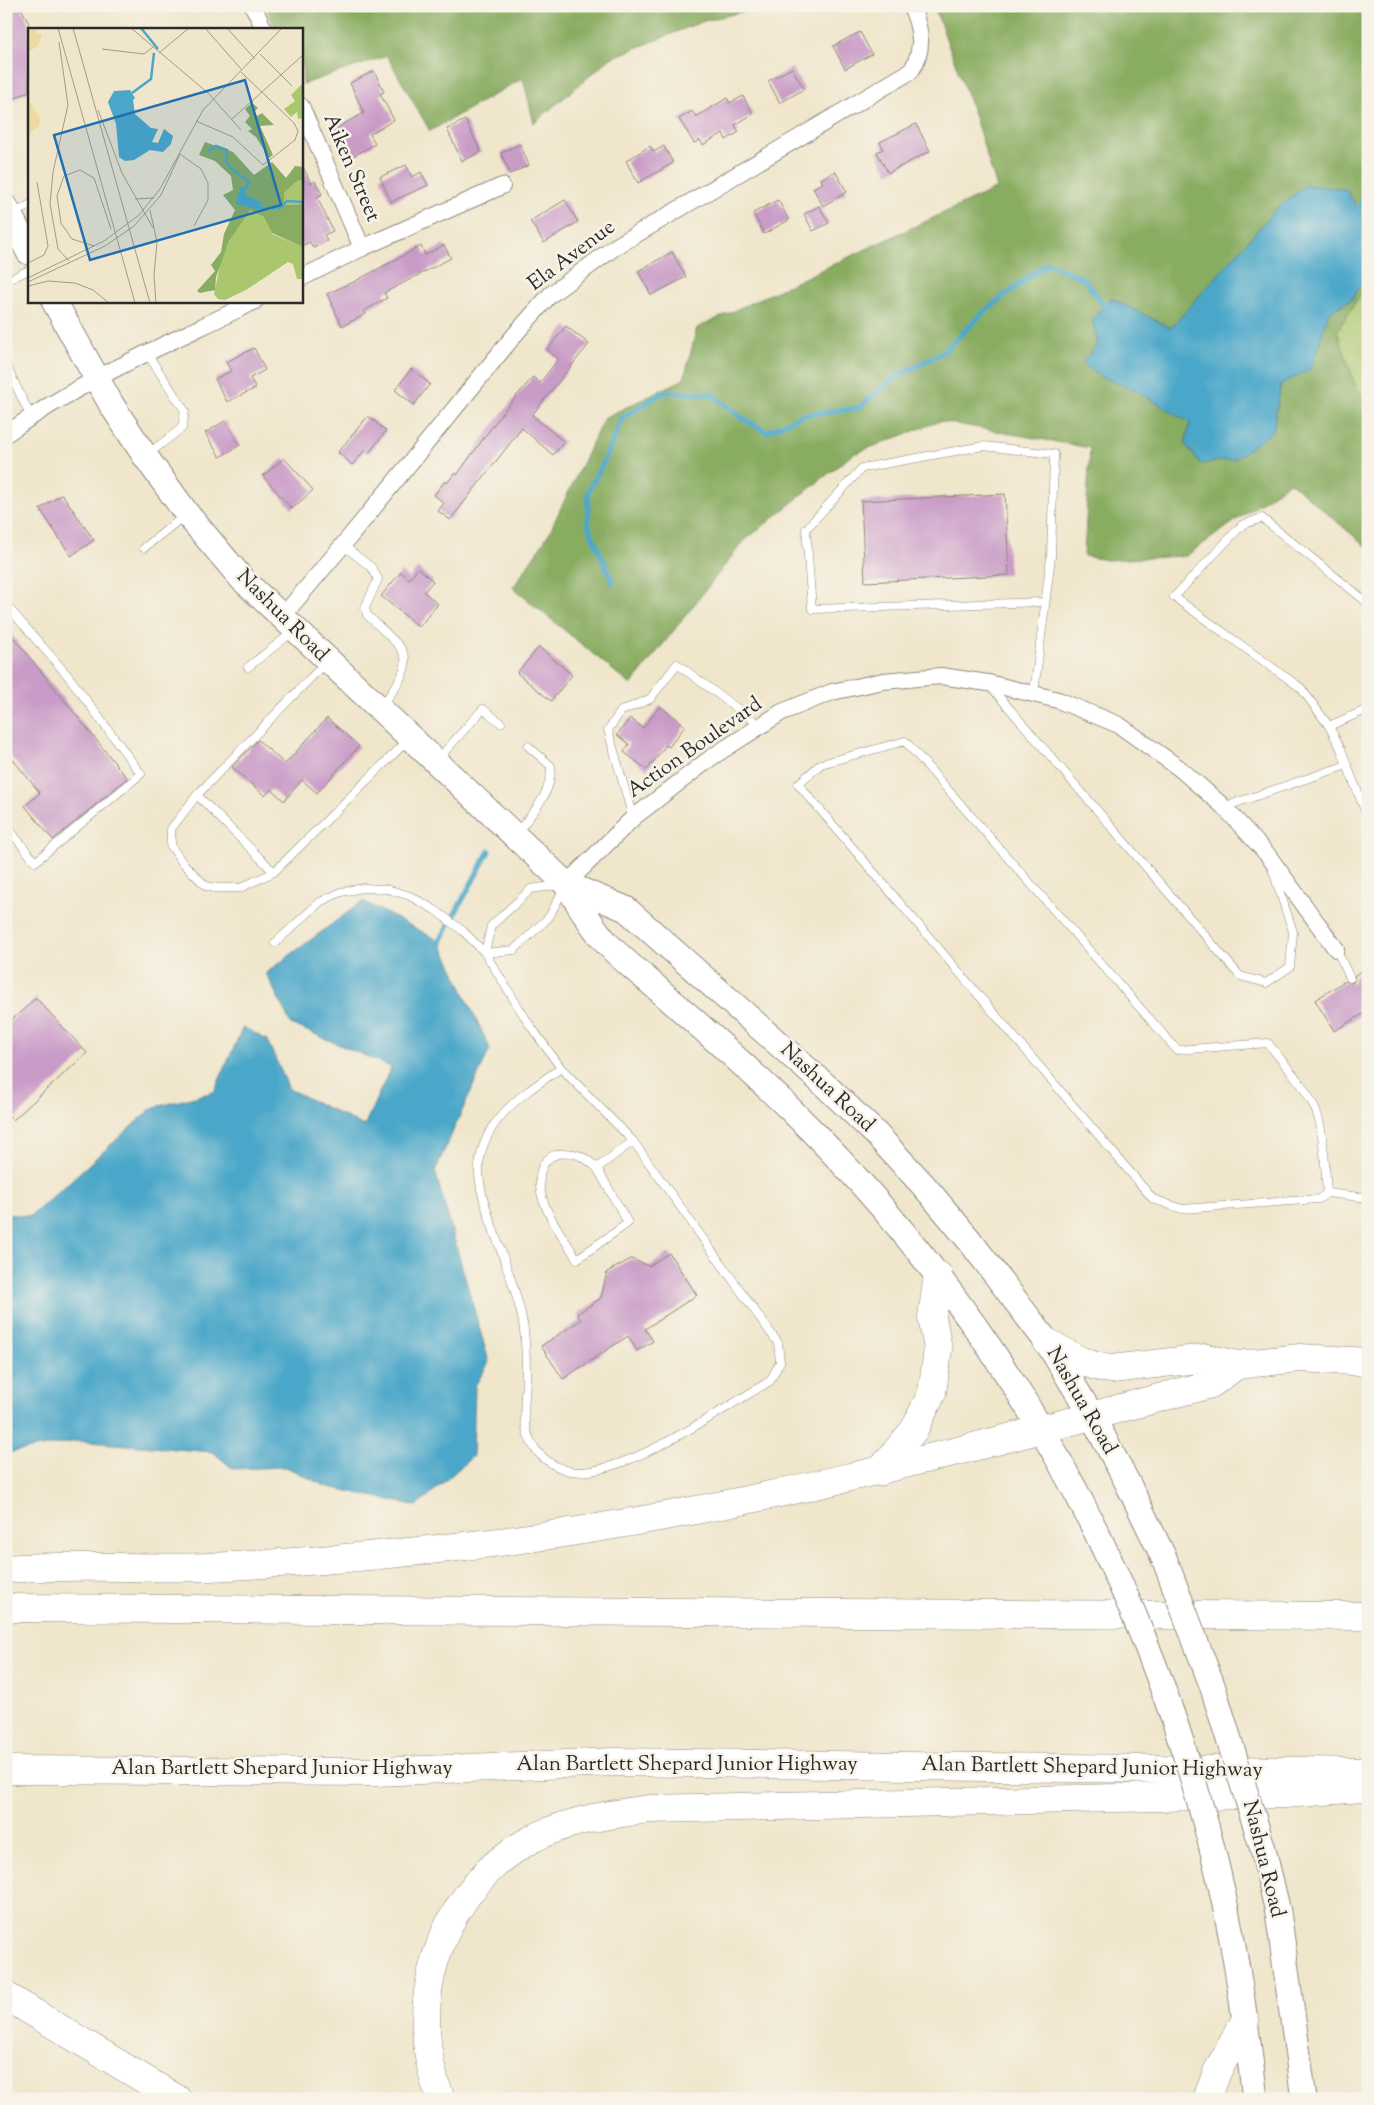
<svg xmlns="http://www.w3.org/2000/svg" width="1374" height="2105" font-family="'Sorts Mill Goudy',serif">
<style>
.green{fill:#abc76e;stroke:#6b794c}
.forest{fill:#88ac61;stroke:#5a6c46}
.water{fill:#4ba7c9;stroke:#3b697a}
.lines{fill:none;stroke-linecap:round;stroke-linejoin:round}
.stream{stroke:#4ba7c9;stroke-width:5.5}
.building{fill:#c99bc7}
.lane-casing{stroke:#8e887c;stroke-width:9}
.street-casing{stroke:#8e887c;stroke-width:18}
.primary-casing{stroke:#8e887c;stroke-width:27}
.highway-casing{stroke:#8e887c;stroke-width:29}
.lane{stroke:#fff;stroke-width:8}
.street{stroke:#fff;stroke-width:16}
.primary{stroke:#fff;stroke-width:25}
.highway{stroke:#fff;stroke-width:28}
.primary-bridge-casing{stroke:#8e887c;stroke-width:27;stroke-linecap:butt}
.primary-bridge{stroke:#fff;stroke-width:25}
.labels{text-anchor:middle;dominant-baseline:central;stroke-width:5;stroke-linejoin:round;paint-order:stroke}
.street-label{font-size:21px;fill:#2b2b2b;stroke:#f7f3e8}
.inset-river{fill:none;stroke:#4ba7c9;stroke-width:2.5}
.inset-road{fill:none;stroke:#a19b8c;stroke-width:1}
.view{fill:#1f6fb2;fill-opacity:0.15;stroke:#1f6fb2;stroke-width:2.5}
.inset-edge{fill:none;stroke:#2b2b2b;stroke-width:2.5}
</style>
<rect width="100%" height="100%" fill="#f7f3e8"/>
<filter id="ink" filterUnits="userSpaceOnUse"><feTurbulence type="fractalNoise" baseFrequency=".02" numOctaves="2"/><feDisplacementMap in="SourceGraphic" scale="10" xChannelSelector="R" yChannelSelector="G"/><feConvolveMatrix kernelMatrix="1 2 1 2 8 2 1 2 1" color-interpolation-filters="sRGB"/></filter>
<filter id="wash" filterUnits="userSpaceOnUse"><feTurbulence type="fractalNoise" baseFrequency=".0096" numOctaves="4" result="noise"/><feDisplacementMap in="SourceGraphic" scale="20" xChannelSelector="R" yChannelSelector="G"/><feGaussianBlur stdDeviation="1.12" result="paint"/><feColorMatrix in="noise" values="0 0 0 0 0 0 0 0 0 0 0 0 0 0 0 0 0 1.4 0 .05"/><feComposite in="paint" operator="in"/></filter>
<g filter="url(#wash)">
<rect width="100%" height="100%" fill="#f0e6cc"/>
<path class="green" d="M1368,282V400L1356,388L1337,331Z"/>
<g class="forest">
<path d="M265,6H767L704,21L611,58L534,123L523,78L430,131L387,56L303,84L301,29H276Z"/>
<path d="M934,6H1368V282L1337,331L1356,388L1368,400V548L1290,482L1186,556L1107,560L1084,556L1090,448L940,421L853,454L744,541L631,685L513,588L548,535L604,418L684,379L697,328L997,188L972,108Z"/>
</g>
<g class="water">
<path d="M1306,185L1346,189L1368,226V272L1352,299L1329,312L1311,369L1281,384L1273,431L1235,459L1201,464L1185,444L1190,423L1135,390L1101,377L1082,363L1098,344L1092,319L1111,298L1171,328L1275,210Z"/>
<path d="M363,901L440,941L490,1049L435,1171L489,1362L475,1386L473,1456L417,1506L325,1486L286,1467L233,1469L213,1452L77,1441L6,1453V1214L31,1216L152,1108L214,1092L243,1027L267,1040L289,1089L364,1126L391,1067L291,1024L266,973Z"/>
</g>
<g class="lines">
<g class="stream">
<path d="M1355,215L1368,190"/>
<path d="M613,583L588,525V492L609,450L622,418L664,392L712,394L742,418L767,432L802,415L858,408L896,377L943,352L985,311L1047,263L1084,279L1108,311"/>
<path d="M441,947L440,941L489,851"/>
</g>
</g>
<g id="blocks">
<g class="building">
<path d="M13,6H20L29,24V91L6,103V9Z"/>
<path d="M860,32L872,54L845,69L833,46Z"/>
<path d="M792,68L804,89L780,103L768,81Z"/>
<path d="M374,71L384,92L380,94L394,120L370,134L375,144L350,158L334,129L364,113L350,83Z"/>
<path d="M743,96L753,114L735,125L739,132L726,140L723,133L703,145L700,140L694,143L679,119L692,111L696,117L727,98L730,103Z"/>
<path d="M465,120L481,152L462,161L447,129Z"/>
<path d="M916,124L930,151L888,173L877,152L883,149L880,142Z"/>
<path d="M520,144L529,165L510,174L501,153Z"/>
<path d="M650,146L654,152L664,146L673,163L638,183L626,161Z"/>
<path d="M301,163L311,183L315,181L322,194L317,197L333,231L324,235L327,241L313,248L310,242L301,246Z"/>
<path d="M406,165L412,177L421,172L428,185L391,202L380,177Z"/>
<path d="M835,171L847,192L823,206L813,188L823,183L821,179Z"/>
<path d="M565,200L578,222L544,243L530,221Z"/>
<path d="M778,200L789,220L764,234L753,213Z"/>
<path d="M819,206L829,223L813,231L804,214Z"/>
<path d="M444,245L451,258L384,293L387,298L364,311L366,314L342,326L327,294L350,283V284L421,246L425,255Z"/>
<path d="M672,252L686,277L651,295L638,271Z"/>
<path d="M566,326L589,344L532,415L564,442L553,455L522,428L450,520L438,511L444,503L434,495L445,481L447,483L455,473L457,475L502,413L533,377L540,383L558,359L547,350Z"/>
<path d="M254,348L265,370L250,378L256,388L227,402L215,379L231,371L226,362Z"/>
<path d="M411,369L430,384L414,405L395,390Z"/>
<path d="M368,416L386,431L369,453L365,450L352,465L338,452Z"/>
<path d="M225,421L240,445L220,457L205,433Z"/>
<path d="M284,458L313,490L292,509L263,476Z"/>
<path d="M62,494L94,540L71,556L40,509Z"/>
<path d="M1005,494L1009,575L865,582L861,501Z"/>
<path d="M418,568L433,581L424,592L438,604L419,627L381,596L401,572L409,579Z"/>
<path d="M6,628L127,778L53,840L25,806L40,793L6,751Z"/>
<path d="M539,647L572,675L551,701L517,673Z"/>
<path d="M660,706L685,726L669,747L666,745L647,770L624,752L629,744L617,735L630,718L643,728Z"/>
<path d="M327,718L359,746L317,793L302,780L284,801L271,789L265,796L232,767L258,740L285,764Z"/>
<path d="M1368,967V1011L1334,1031L1315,1000L1345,981L1353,983L1355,975Z"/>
<path d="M36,998L87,1053L13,1120L6,1113V1025Z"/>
<path d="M669,1253L697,1295L645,1329L653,1341L637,1351L628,1336L563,1379L541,1346L581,1320L577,1314L601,1298L607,1272L631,1259L649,1266Z"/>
</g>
</g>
</g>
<g filter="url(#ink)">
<use href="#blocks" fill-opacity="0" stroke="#8e887c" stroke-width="1"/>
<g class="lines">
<defs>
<g id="lane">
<path d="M12,215L29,205"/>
<path d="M6,281L29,270"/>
<path d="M148,355L185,411L182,428L148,454"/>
<path d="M6,365L31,417"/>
<path d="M343,545L372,568L378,579L365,608L367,615C410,656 420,655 381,707"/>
<path d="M144,548L185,515"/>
<path d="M6,605L69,677L141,774L35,862L6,825"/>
<path d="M325,663L197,795L171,829V846L182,862L206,886L215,888H240L274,872L408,740"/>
<path d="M248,667L294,631"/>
<path d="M990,686L1240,976L1266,983L1290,967L1293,932L1273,871"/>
<path d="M1034,693L1051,557L1054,454L983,446L862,468L806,529L812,609L1045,602"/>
<path d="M1329,726L1368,709"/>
<path d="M437,760L483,709L501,723"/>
<path d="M1347,765L1368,818"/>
<path d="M197,795L274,872"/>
<path d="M1224,807L1347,765L1341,749L1329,726L1301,688L1174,597L1242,525L1262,518L1368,603"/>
<path d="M633,818L608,730L621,711L650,699L677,664L761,726"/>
<path d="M516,834C533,812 552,794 551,766L528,746"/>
<path d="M275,943L320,902L341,892L363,888L387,889L410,896L435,910L463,931L485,953L529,1024L561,1068L633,1141L778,1343L780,1362L770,1381C727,1406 613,1485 566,1470C552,1466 537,1455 531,1442C520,1421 526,1397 526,1375C526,1356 526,1337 522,1318C515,1285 500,1250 489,1217C484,1201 478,1184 479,1166C483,1118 525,1093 561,1068"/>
<path d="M1336,949L1350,978"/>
<path d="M485,953L491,926L531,889L559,885"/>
<path d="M485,953L514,950L549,917L564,888"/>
<path d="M597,1168L628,1223L577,1259C562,1234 531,1198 542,1168C545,1161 551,1155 559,1154C576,1151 585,1157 597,1168L633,1141"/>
<path d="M1327,1193C1325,1169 1325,1144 1319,1120C1312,1092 1285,1066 1268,1043L1177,1050L905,741L821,764L798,784L1153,1199L1182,1209L1319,1199L1327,1193L1368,1198"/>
</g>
<g id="street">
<path d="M253,6L264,29"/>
<path d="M301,106L362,248"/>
<path d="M301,278L362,248L502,186"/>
<path d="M6,434C83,379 170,343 255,301"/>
<path d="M281,618L343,545L517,332L550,295L615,247L911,71C925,49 921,29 911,6"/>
<path d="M566,884L633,818L712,757L782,712L832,692L883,681L941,676L988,683L1058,700L1119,725L1179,768L1224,807L1267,854L1336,949"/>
</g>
<g id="primary">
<path d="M6,208L29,252"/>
<path d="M54,301L111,404L145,456L187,514L242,579L566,884C578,902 589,922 603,939C618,957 640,973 658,989C703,1029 749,1068 791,1110C924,1241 1031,1390 1109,1559"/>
<path d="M566,884L626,909L826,1086L876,1134L925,1187L970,1241L1047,1342L1092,1416L1127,1482L1164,1558"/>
<path d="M1212,1848C1233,1930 1245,2014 1255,2099"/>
<path d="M1263,1849L1278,1912L1304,2099"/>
</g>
<g id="highway">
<path d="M1047,1342C1068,1354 1087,1367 1112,1369L1206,1358L1237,1365L1300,1358L1368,1362"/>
<path d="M879,1472L914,1430L932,1393L938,1349L932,1317L938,1275"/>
<path d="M6,1569C74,1564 142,1569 209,1567C303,1563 398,1554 491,1543C736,1513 973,1448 1211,1384L1237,1365"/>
<path d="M6,1608L1368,1616"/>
<path d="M6,1770L375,1772L614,1762L1368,1772"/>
<path d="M6,1996L177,2099"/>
<path d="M441,2099C404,2009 437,1898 520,1846C559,1821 605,1815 650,1809L1285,1794L1362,1788"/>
<path d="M1207,2099L1217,2072L1245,2021"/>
</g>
</defs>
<use href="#lane" class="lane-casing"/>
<use href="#street" class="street-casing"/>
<use href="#primary" class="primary-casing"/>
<use href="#highway" class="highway-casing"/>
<use href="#lane" class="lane"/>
<use href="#street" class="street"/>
<use href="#primary" class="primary"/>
<use href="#highway" class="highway"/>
<defs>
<g id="primary-bridge">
<path d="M1164,1558L1212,1685L1263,1849"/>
<path d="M1109,1559C1153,1652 1186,1747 1212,1848"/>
</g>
</defs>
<use href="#primary-bridge" class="primary-bridge-casing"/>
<use href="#primary-bridge" class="primary-bridge"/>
</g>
</g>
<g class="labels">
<g class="street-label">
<text transform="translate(351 168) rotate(67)">Aiken Street</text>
<text transform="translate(572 256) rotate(-37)">Ela Avenue</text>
<text transform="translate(282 616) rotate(45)">Nashua Road</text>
<text transform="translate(695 748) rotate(-35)">Action Boulevard</text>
<text transform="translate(827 1088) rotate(43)">Nashua Road</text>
<text transform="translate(1081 1401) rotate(60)">Nashua Road</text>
<text x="687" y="1765">Alan Bartlett Shepard Junior Highway</text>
<text transform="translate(1092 1768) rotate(1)">Alan Bartlett Shepard Junior Highway</text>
<text x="282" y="1769">Alan Bartlett Shepard Junior Highway</text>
<text transform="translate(1263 1859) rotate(76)">Nashua Road</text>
</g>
</g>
<g transform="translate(28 28)">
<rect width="275" height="275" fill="#f0e6cc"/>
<path d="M275,55V90L270,91L269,84L263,89L256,81L267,73L263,67ZM275,152V176L256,177V165L269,153ZM222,182L237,189L244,206L275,219V251H269L265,236L260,234L218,262L197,272L190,271L186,266L193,232L204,207Z" fill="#abc76e"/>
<path d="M224,75L230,80L226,84L229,88L234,85L246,97L232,98L245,127L241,130L228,109L220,103L224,101L217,94L222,88L217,81ZM177,114L205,124L226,147L244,134L258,150L267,138L275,139V152L269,153L256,165V177L275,176V219L244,205L236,189L222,182L201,213L188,249L187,262L172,265L169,263L187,243L183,237L193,224L196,206L207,182L195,167L205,162L203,148L187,133L171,127Z" fill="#88ac61"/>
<path d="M0,0H9L8,5L14,6L10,18L0,24ZM0,71L12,91L11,98L0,107Z" fill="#eeda9e"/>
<path d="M102,62L107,70L105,72L107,86L123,100L130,101L124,114L130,115L136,101L145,108L143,116L135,124L122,122L106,132L97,133L91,129L88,96L80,74L86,63ZM217,159L218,167L234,175L232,182L208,176L212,160Z" fill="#4ba7c9"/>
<path class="inset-river" d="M113,0L130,21M104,65L123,51L126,25M180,123L188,118L199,122L198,133L202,140L221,154L218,161M232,180H252L259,173L275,174"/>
<path class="inset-road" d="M30,0L107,275M45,0L122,275M103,0L180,65L213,102M177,0L213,41M199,0L227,31M31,14L40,77L25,144L22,176L30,221L41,233M74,21L116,26L125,19M131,25L161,0M232,26L264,58M70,82L94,145L125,200M204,91L275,27M168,93L205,109L235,137L267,112L270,103L266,95L213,44M152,126L173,141L180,155V172L166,198M107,171L126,170M122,182L129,214L126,248L128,275M66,218L44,211L33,195L29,168L36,148L52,142L66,150L83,201M0,235L16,227L20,218L9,154M0,250L76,213L111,187L132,161L175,82L254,0M0,254L77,218L106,198L133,167L152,126M0,258L20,253L47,255L65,262L81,275"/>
<path class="view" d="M217,52L253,177L62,232L26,107Z"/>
<rect width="275" height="275" class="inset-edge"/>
</g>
<rect width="1374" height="2105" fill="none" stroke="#f7f3e8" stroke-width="25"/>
</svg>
